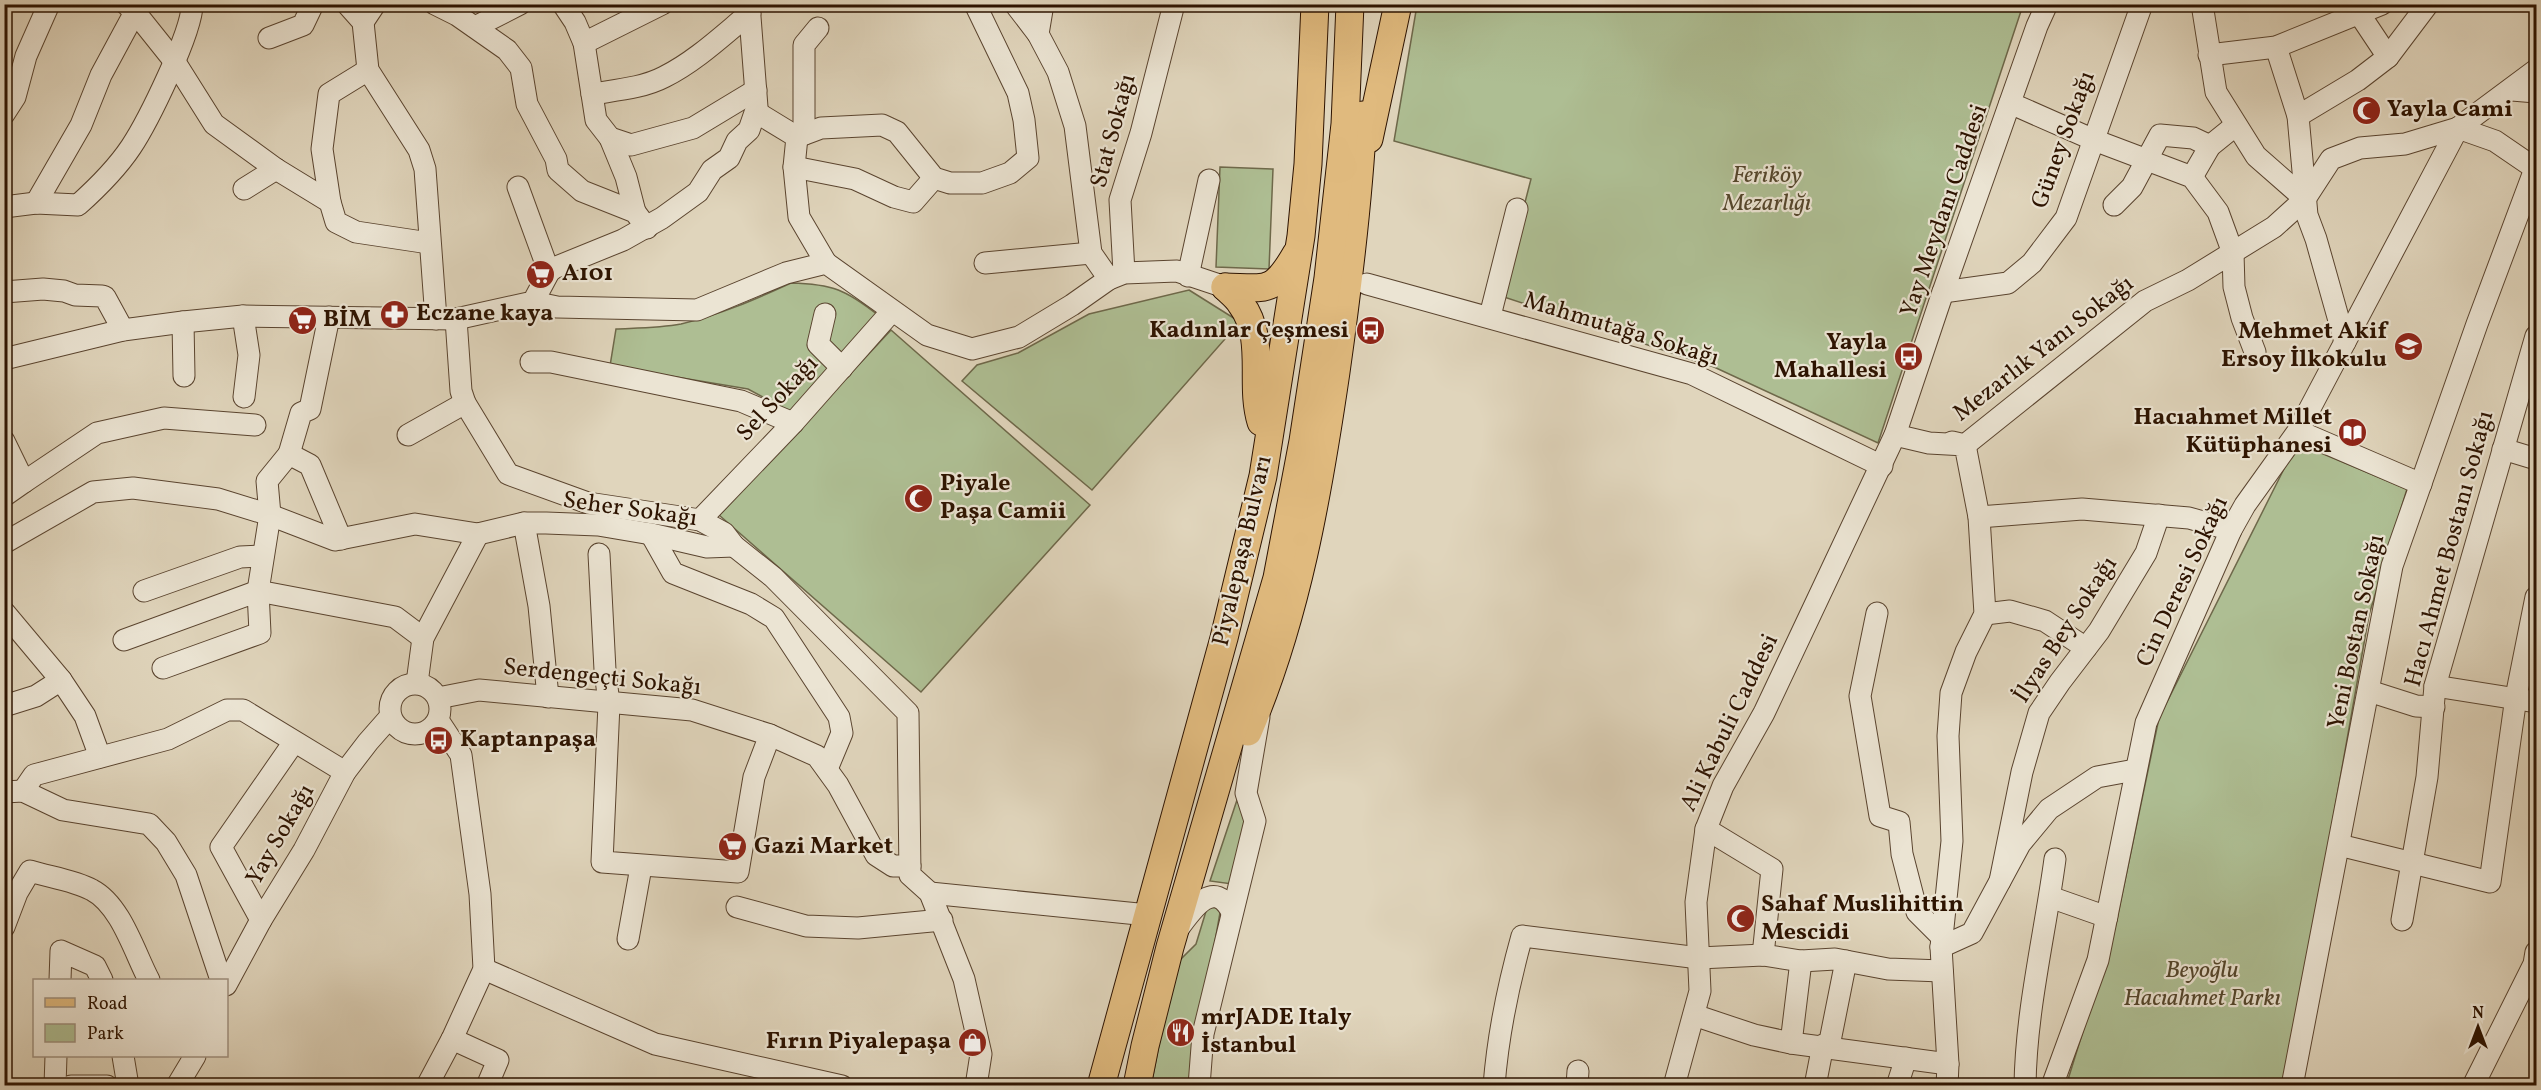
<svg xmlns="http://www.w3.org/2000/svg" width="2541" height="1090" font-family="Vollkorn,serif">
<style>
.green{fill:#aebe93;stroke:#6e684a;stroke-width:1.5}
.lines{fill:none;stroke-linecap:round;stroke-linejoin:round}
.minor-casing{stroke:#5a442f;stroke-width:23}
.major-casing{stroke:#2d1300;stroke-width:29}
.minor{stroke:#ebe4d3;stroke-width:21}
.major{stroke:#e0ba7e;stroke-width:27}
.labels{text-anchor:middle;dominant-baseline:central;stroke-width:4.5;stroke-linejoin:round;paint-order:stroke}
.poi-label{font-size:24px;font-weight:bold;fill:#2d1300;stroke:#ebe4d3;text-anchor:start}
.street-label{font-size:24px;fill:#2d1300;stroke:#ebe4d3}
.park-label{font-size:24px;font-style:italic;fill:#54462c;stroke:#ebe4d3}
</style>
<rect width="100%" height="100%" fill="#e0d5bc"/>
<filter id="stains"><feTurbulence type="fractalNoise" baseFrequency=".00333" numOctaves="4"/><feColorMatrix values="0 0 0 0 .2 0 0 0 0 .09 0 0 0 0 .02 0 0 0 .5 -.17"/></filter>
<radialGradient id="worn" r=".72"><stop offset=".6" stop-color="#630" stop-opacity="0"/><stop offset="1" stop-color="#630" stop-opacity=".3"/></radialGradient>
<g class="green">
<path d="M1417,5H2023L1878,443L1714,367L1501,296L1531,179L1394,141Z"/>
<path d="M1220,167L1273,169L1269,269L1216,267Z"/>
<path d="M791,283C833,284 846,290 878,315L792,413L748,389L610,366L616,329C637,328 660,328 681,324C720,315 756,299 791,283Z"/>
<path d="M1189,290L1240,322L1092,490L962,381L977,365L1018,353L1089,314Z"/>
<path d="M891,330L1090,505L921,692L719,515Z"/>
<path d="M2297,443L2407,489L2369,615L2286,1085L2066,1086L2115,928L2159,718Z"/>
<path d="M1240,791L1247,814L1232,884L1210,881Z"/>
<path d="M1221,907L1190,1085L1151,1086L1163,1024L1179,961L1196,944L1207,908Z"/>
</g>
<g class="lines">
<defs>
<g id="minor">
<path d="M126,4L135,12L175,62L214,124L276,169L330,202L336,222L356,232L429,243"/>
<path d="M347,4L363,22L368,70L419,150L425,169L436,319"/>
<path d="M435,4L457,15L507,50L521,68L527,104L556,159L558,170L582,191L635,212L647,228"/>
<path d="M563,4L575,22L584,43L596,120L610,138L626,177L635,212"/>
<path d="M1015,4L1038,34L1058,72L1075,126L1091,253L1109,279"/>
<path d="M2202,4L2216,92L2256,156L2305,199"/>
<path d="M2360,15L2388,57"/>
<path d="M363,22L375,4"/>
<path d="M475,27L520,4"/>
<path d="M1038,34L1043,4"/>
<path d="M269,38L303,25L313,4"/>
<path d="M584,43L662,4"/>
<path d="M2276,47L2298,116L2307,215L2316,239L2345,342"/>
<path d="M2209,55L2276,47L2382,4"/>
<path d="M2512,90L2536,92"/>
<path d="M592,94C616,90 643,88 664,77C696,61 723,35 750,13"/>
<path d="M2010,103L2094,140L2192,177L2218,212L2233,253L2234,287L2242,318L2255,352"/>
<path d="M756,112L797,137L794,167L799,217L826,263"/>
<path d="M4,114L15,97L26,56L49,4"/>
<path d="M2298,116L2358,80L2388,57L2428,4"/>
<path d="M2458,128L2495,141L2536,169"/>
<path d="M804,134V45L818,28"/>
<path d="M797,137L821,128L882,125L897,132L934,178L950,183H982L1010,173L1028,158L1024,120L1018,93L975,4"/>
<path d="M610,138L631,145L693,128L756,90"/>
<path d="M794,167L855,179L894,197L913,202L934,178"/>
<path d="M2192,177L2210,146L2236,125"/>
<path d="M518,187L549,272"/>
<path d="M244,189L276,169"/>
<path d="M330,202L322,149L329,94L368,70"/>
<path d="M36,203L81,125L101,75L135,12"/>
<path d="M2114,205L2132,187L2160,135L2193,138L2210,146"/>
<path d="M4,207L36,203L78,205C97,188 117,168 131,147C147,123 193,31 192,4"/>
<path d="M985,263L1091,253"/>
<path d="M1124,273L1120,200L1141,133L1174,4"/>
<path d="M1188,276L1209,180"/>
<path d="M1367,284L1692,374L1882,466"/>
<path d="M4,292L43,289L64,291L75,295L102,296L105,297L123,330"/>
<path d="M1943,292L2008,283L2032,263L2066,218L2142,4"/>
<path d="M533,302L557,307L697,310L786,273L826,263L927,335L972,349L1019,337L1072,305L1109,279L1124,273L1177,271L1225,287"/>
<path d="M825,314L818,344L842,368"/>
<path d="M243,316L249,355L244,397"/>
<path d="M1490,316L1517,209"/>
<path d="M456,319L461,391L465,403L508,474L588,503L700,520L724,533L734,546L773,577L908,713L910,875L930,893L964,979L981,1054L976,1086"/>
<path d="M183,322L184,376"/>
<path d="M4,359L123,330L183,322L243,316L456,319L533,302L549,272L554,268L623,240L662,218L698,192L712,170L729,158L737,141L749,130L757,107L749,4"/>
<path d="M531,362H551L741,401L793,423"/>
<path d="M2298,431L2421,484"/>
<path d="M408,435L465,403"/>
<path d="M1895,435L1929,443L1965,445L1979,517L1985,614L1966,652L1951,693L1948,736L1952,841L1941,947L1948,1064L1947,1086"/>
<path d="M4,441L24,482L4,496"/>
<path d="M1952,442L1965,445L2145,301L2188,280L2274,227L2305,199L2331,159L2360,148L2405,144L2458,128"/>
<path d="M2503,449L2536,459"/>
<path d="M289,454L301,413L310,409L329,317"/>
<path d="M24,482L97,433L164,418L255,425"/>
<path d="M1979,517L2082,509L2189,518L2231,530"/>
<path d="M700,520L793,423L892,311"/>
<path d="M524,523L539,606L548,697"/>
<path d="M651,534L673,573L751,604L774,618L839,717L842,733L827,769"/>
<path d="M341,539L310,465L289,454L267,481L270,515L258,591L395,617L423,638"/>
<path d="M4,543L93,492L133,488L218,499L270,515L335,540L415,524L478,534L524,523H546L598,525L651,534L707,547L734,546"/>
<path d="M599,554L605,670L609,704L602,862L738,872L754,777L770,735"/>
<path d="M144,591L240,557L263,556"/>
<path d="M4,612L61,680L85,716L100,757"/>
<path d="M1877,613L1860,696L1880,816L1899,822L1902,854L1917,912L1942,937"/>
<path d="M1985,614L2010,611L2045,621L2086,648"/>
<path d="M124,640L258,591L260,633L163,668"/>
<path d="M417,683L423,638L478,534"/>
<circle cx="415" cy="709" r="25"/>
<path d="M2435,686L2536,702"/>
<path d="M2369,691L2416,706L2434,707"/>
<path d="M438,698L479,690L692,710L770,735L817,756L838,785L876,855L893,866H910"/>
<path d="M4,706L36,696L61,680"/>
<path d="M23,791L34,775L168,739L227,710H243L345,772"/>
<path d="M4,792L23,791L63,810L149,824L166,842L186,875L221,980"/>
<path d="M1706,829L1772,869L1763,955"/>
<path d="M2339,845L2490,882L2516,697L2536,597"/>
<path d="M2000,881L2022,772L2039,713L2060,682L2099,631L2146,553L2159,515"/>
<path d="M930,893L1148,915"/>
<path d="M2050,897L2107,917"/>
<path d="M737,907L806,926L858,928L942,920"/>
<path d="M261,920L221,847L294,742"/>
<path d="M2402,920L2427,777L2435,686L2536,336"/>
<path d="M4,927L17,893L30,871C49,877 74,880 92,890C121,905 135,954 149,980"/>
<path d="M1178,929C1193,908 1214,878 1232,912"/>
<path d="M628,939L641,867"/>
<path d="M1941,947L1972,933L2020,844L2049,809L2097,777L2135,770"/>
<path d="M484,969L655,1044L842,1086"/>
<path d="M60,980L61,951L95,966L102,980"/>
<path d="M226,985L261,920L304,850L345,772L368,742L390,717"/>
<path d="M1694,1015L1754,1035L1791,1043L1948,1064"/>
<path d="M452,1039L498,1060L487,1086"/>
<path d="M1791,1043L1801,961"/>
<path d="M1829,1046L1846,961"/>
<path d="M123,1056L128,1086"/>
<path d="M55,1086L56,1056"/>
<path d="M71,1086H107"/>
<path d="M177,1086L195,1056"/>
<path d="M427,1086L452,1039L484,969L480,894L461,755L438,720"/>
<path d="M1199,1086L1203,1034L1255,821L1246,793L1259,717"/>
<path d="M1494,1086C1498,1034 1508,986 1522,936L1699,958L1763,955L1801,961L1835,959L1888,969L1942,971"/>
<path d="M1577,1086L1578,1071"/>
<path d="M1674,1086L1700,991L1696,902L1706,829L1723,786L1764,713L1895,435L1943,292L2037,26L2047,4"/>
<path d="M1815,1086L1823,1045"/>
<path d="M1897,1086L1906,1058"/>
<path d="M2025,1086C2026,1010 2045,934 2055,859"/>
<path d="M2052,1086L2098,960L2146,723L2231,530L2245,505L2298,431L2458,128L2536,70"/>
<path d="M2292,1086L2392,566L2477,324L2535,169"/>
<path d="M2473,1086L2534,964L2536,952"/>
</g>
<g id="major">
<path d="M1369,139L1398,4"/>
<path d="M1225,287C1230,292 1237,297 1241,304C1267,339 1249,383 1261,422"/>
<path d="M1225,287C1267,288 1273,294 1296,254"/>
<path d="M1248,732C1297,617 1318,495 1336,372C1348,287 1359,201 1363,115"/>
<path d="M1101,1086L1224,638L1263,476L1301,236L1308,164L1315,4"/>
<path d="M1137,1086L1145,1046L1170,947L1277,578L1303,441L1328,278L1345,124L1350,4"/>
</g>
</defs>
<use href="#minor" class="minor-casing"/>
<use href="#major" class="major-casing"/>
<use href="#minor" class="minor"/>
<use href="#major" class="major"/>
</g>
<defs>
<symbol id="mosque-disc" viewBox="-11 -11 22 22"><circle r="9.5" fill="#8f2418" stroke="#ebe4d3"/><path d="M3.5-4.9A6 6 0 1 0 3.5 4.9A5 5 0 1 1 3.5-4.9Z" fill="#fff"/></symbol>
<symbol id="supermarket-disc" viewBox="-11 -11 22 22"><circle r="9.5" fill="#8f2418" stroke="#ebe4d3"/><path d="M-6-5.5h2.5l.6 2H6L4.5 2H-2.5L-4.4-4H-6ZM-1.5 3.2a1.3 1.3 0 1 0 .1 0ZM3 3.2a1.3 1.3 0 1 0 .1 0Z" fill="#fff"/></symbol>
<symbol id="pharmacy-disc" viewBox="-11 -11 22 22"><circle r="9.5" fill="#8f2418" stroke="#ebe4d3"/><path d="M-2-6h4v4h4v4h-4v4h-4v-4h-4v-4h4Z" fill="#fff"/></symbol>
<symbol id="bus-disc" viewBox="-11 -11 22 22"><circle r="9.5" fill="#8f2418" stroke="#ebe4d3"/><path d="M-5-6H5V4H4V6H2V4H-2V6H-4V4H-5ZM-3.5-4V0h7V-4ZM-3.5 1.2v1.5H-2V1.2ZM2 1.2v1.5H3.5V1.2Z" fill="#fff"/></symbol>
<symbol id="school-disc" viewBox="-11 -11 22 22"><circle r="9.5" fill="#8f2418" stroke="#ebe4d3"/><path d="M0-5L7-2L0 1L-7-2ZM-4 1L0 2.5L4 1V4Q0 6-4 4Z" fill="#fff"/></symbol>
<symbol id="library-disc" viewBox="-11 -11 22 22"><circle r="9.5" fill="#8f2418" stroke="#ebe4d3"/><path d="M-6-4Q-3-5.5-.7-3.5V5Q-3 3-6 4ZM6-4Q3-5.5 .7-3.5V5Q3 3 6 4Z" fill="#fff"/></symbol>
<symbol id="restaurant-disc" viewBox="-11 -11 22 22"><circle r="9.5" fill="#8f2418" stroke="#ebe4d3"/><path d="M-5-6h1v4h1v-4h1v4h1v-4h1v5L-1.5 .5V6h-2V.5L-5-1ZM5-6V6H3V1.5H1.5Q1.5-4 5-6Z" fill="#fff"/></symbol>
<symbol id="shop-disc" viewBox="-11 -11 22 22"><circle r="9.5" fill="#8f2418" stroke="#ebe4d3"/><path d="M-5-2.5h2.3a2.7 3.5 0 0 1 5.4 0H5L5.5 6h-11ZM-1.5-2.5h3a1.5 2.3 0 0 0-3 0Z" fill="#fff"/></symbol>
</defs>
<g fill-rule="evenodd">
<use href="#mosque-disc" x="2350" y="94" width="33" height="33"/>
<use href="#supermarket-disc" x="524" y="258" width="33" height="33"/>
<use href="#pharmacy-disc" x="378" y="298" width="33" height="33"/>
<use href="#supermarket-disc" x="286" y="304" width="33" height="33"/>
<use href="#bus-disc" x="1354" y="314" width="33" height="33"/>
<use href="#school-disc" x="2392" y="330" width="33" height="33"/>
<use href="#bus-disc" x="1892" y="340" width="33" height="33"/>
<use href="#library-disc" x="2336" y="416" width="33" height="33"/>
<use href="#mosque-disc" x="902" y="482" width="33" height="33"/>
<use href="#bus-disc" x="422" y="724" width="33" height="33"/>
<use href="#supermarket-disc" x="716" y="830" width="33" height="33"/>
<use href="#mosque-disc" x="1724" y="902" width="33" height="33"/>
<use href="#restaurant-disc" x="1164" y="1016" width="33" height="33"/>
<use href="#shop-disc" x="956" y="1026" width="33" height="33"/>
</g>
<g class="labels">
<g class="poi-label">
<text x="2387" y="110">Yayla Cami</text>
<text x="562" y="274">A101</text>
<text x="416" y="314">Eczane kaya</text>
<text x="323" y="320">BİM</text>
<text x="1349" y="331" text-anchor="end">Kadınlar Çeşmesi</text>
<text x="2387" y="332" text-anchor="end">Mehmet Akif<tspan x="2387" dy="28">Ersoy İlkokulu</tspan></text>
<text x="1887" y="343" text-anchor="end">Yayla<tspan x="1887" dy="28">Mahallesi</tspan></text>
<text x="2332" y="418" text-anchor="end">Hacıahmet Millet<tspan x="2332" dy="28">Kütüphanesi</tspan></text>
<text x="940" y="484">Piyale<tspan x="940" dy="28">Paşa Camii</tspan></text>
<text x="460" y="740">Kaptanpaşa</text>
<text x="754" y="847">Gazi Market</text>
<text x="1761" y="905">Sahaf Muslihittin<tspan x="1761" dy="28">Mescidi</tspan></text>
<text x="1201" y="1018">mrJADE Italy<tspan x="1201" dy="28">İstanbul</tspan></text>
<text x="951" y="1042" text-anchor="end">Fırın Piyalepaşa</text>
</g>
<g class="street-label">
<text transform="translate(1114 131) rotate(-75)">Stat Sokağı</text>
<text transform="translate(2064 140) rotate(-70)">Güney Sokağı</text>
<text transform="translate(1945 211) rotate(-71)">Yay Meydanı Caddesi</text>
<text transform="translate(1621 330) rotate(17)">Mahmutağa Sokağı</text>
<text transform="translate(2044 349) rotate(-38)">Mezarlık Yanı Sokağı</text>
<text transform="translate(778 399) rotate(-47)">Sel Sokağı</text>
<text transform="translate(630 510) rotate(8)">Seher Sokağı</text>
<text transform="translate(2450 549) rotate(-75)">Hacı Ahmet Bostanı Sokağı</text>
<text transform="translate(1243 551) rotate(-77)">Piyalepaşa Bulvarı</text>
<text transform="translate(2183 582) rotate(-65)">Cin Deresi Sokağı</text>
<text transform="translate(2066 630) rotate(-57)">İlyas Bey Sokağı</text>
<text transform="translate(2357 632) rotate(-78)">Yeni Bostan Sokağı</text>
<text transform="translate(602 678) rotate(6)">Serdengeçti Sokağı</text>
<text transform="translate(1730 723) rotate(-64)">Ali Kabuli Caddesi</text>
<text transform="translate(281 835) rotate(-60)">Yay Sokağı</text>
</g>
<g class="park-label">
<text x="1767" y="176">Feriköy<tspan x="1767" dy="28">Mezarlığı</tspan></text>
<text x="2202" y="971">Beyoğlu<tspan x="2202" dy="28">Hacıahmet Parkı</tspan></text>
</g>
</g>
<rect width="2541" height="1090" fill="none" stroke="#e0d5bc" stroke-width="24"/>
<rect x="6" y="6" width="2529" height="1078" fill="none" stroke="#2d1300" stroke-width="3"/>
<rect x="12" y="12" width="2517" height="1066" fill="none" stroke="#2d1300" stroke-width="1.5"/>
<rect x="33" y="979" width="195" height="78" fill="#ebe4d3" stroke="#9f907f" stroke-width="1.5"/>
<rect x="45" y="998" width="30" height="9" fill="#e0ba7e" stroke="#9f907f" stroke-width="1.5"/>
<text x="87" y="1009" font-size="18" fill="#2d1300">Road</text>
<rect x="45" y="1024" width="30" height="18" fill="#aebe93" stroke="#9f907f" stroke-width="1.5"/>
<text x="87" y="1039" font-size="18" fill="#2d1300">Park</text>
<g transform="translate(2478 1027)" stroke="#ebe4d3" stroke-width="4.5" paint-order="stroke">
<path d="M0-4.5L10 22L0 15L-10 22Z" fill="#2d1300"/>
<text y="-9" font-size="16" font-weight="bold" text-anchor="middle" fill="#2d1300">N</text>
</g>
<rect width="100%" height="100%" filter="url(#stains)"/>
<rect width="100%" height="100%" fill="url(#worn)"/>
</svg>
